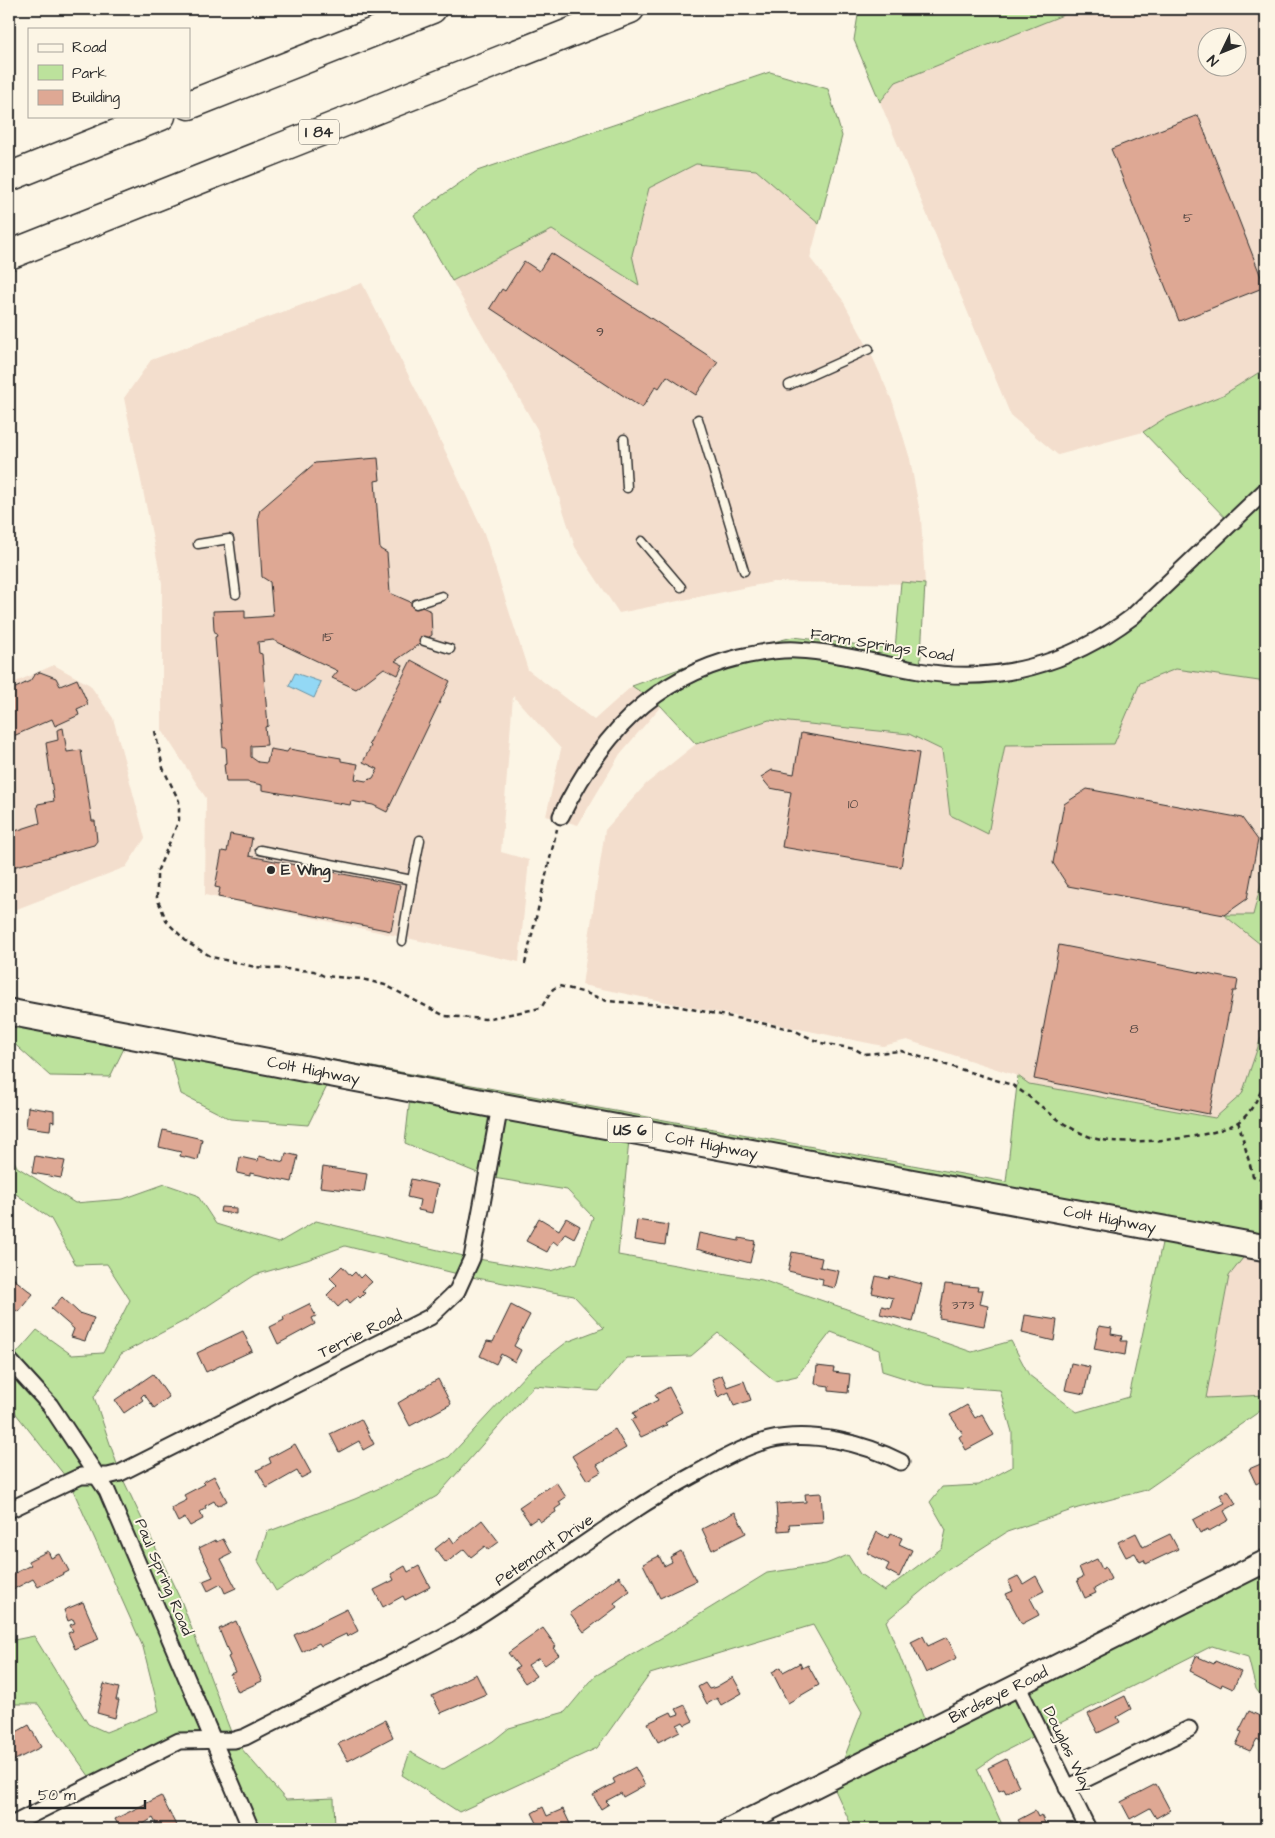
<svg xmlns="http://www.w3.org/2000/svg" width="1275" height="1838" font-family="'Architects Daughter',sans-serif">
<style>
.built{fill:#f3decd;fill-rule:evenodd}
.green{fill:#bce29c;stroke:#748664;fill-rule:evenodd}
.water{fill:#93d8f5;stroke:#6993a4}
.building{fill:#dea894;stroke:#2b2b2b}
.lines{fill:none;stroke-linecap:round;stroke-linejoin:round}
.service-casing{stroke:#2b2b2b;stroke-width:11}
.minor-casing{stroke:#2b2b2b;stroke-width:19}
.secondary-casing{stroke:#2b2b2b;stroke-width:25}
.trunk-casing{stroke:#2b2b2b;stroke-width:29}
.motorway-casing{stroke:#2b2b2b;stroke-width:31}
.path{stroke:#2b2b2b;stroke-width:2.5;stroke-dasharray:5 4;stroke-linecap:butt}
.service{stroke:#fcf5e5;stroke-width:8}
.minor{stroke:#fcf5e5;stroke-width:15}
.secondary{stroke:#fcf5e5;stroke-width:21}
.trunk{stroke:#fcf5e5;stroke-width:25}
.motorway{stroke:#fcf5e5;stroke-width:28}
.poi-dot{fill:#2b2b2b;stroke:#fcf5e5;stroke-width:2}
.labels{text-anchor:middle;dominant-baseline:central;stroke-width:4;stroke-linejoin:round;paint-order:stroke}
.number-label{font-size:14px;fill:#584a45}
.shield{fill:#fcf5e5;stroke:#6a6863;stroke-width:1}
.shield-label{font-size:15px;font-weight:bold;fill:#2b2b2b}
.street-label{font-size:16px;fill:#2b2b2b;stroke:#fcf5e5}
.poi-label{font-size:16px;font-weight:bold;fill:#2b2b2b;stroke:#fcf5e5;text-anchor:start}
</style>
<rect width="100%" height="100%" fill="#fcf5e5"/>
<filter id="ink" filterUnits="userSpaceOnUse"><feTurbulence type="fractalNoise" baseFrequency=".02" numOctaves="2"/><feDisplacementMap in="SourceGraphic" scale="10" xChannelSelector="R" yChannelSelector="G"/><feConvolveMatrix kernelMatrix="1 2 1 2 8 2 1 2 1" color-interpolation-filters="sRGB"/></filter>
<g filter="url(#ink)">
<g class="built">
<path d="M1078,9H1266V368L1223,395L1165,418L1143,432L1058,455L1011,416L880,102L896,82ZM1208,38H1238V68H1208Z"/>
<path d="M696,164L756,170L819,224L810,258L842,299L869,349L893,403L910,459L921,518L925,584L773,582L619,613L575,547L537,429L452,281L552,230L638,285L632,255L649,188Z"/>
<path d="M362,283L424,406L484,533L528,670L594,720L632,686L661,706L620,754L578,825L546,816L561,749L513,696L501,852L529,860L519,962L205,895L206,798L162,730V583L124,398L151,360Z"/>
<path d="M54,665L90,685L113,718L145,838L126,867L9,912V685Z"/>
<path d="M1176,669L1266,682V865L1253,915H1225L1260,944L1266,964V1023L1242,1094L1215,1118L1029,1084L1018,1076L907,1040L883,1046L582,985L605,830L646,784L696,744L769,720L909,734L942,750L950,815L988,833L1005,745L1114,743L1140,683Z"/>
<path d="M1253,1245L1266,1248V1395L1206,1398L1229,1276Z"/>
</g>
<g class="green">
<path d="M859,9H1078L896,82L880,102L854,40Z"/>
<path d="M770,72L828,89L842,136L819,224L756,170L696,164L649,188L632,255L639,285L552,230L452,281L414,215L477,171Z"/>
<path d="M1266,368V682L1176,669L1140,683L1114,744L1005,745L988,834L950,815L942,750L909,734L769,720L696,744L661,706L632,686L707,659L793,637L895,649L901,582L925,584L920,671L967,675L1087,646L1231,524L1143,432L1165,418L1223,395Z"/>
<path d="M1266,865V964L1260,944L1224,915H1253Z"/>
<path d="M9,1001L1006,1182L1018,1076L1029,1084L1215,1118L1242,1094L1266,1023V1248L1253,1245L1229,1276L1206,1398L1266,1395V1407L1146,1490L1078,1508L1007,1532L943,1573L886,1621L928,1729L1266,1561V1702L1256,1689L1248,1657L1212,1646L999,1754L977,1769L1004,1829H853L830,1779L838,1774L862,1712L813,1625L650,1674L597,1748L459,1812L402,1775L410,1752L442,1770L493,1741L509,1728L565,1712L595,1676L668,1634L767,1573L826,1564L848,1555L860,1574L884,1591L942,1548L946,1530L930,1502L942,1487L979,1485L1012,1467V1432L1000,1390L926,1385L882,1371L879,1350L831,1332L797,1376L775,1381L718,1333L691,1356L627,1358L599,1391L534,1386L437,1496L329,1557L276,1591L258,1561L267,1532L355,1499L449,1457L528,1372L567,1342L604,1328L574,1296L466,1276L345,1246L307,1260L255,1275L186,1320L121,1354L94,1397L120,1473L182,1603L234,1740L286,1800L334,1798L335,1829H251L214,1739H195L94,1783L38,1704H9V1641L34,1636L88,1724L106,1732L159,1711L143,1647L69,1481L9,1405V1362L37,1330L72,1355L103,1353L130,1300L107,1264L76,1265L51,1219L9,1189V1151L17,1167L75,1203L123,1199L165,1184L197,1195L216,1224L278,1243L316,1221L472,1258L550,1271L577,1263L593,1217L567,1190L487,1177L405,1143L411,1089L333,1074L308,1125L230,1119L181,1094L167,1043L130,1036L110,1077L50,1076L9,1039ZM630,1130L1165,1229L1129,1397L1077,1412L1029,1375L1011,1341L972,1352L762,1280L618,1255Z"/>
</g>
<path class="water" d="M295,673L321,682L314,698L289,686Z"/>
<g class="building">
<path d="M1198,115L1265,287L1179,321L1111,149Z"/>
<path d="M551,253L718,362L696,395L667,376L659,388L656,386L642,408L490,308L502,289L505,291L524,261L539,271Z"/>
<path d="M378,458L380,480L375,481L380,549L387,553L390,593L431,611L432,635L395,661L403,665L398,675L384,668L356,689L332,678L338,671L273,640L258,642L259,653L262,654L268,726L265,727L267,745L251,746V757L258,762L267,763L270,749L287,752L289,749L341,758V761L358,764L355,779L366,781L373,778L378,769L363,762L371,746L369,744L411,660L450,681L387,812L373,805L351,801L350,805L262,790V785L247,782H226L224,764L227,763L226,747H223L215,637L217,636L214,630L213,611L245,610V618L273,616L270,582L262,577L258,516L260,510L315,463Z"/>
<path d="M40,672L56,678L60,686L77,679L88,704L77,709L79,715L55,726L52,719L9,738V691L30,681L34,675Z"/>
<path d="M63,728L67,752L81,750L92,821H95L97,841L94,845L9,868V833L40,823L37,807L38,804L54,801L46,743L58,740L57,730Z"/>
<path d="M801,733L919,753L901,867L782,847L791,792L770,788L761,777L772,770L794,774Z"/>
<path d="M1087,789L1242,818L1258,840L1247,899L1224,915L1068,886L1053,863L1064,804Z"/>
<path d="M230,834L252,838L249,856L400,885L391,931L218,897L220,888L215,887L222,851L227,852Z"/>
<path d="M1059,945L1238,980L1236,991H1233L1209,1114L1034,1079Z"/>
<path d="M28,1107L54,1111V1122L51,1121L50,1130L26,1127Z"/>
<path d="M163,1130L202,1139L198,1160L180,1156L181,1152L159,1147Z"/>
<path d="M286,1153L298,1156L292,1182L250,1173V1176L237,1173L240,1157L258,1161L259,1156L284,1162Z"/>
<path d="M35,1156L65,1161L61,1178L32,1173Z"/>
<path d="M323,1167L367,1174L364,1192L320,1187Z"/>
<path d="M411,1179L438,1185L432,1213L418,1210L420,1200L407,1197Z"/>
<path d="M221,1207L236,1208V1214L220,1212Z"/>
<path d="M539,1218L559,1230L566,1218L580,1226L574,1238L565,1233L558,1245L553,1241L547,1252L526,1241Z"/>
<path d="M637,1220L668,1225L665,1245L634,1240Z"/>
<path d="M699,1233L739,1241V1238L755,1241L750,1263L696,1249Z"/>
<path d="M792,1252L822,1258L820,1267L839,1271L835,1288L822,1285L823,1279L788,1271Z"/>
<path d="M342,1266L351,1276L355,1272L360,1278L364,1274L372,1282L362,1291L365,1293L360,1298L358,1296L350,1303L347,1299L338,1307L327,1295L337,1285L330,1278Z"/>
<path d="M9,1275L33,1294L18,1312L9,1304Z"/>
<path d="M876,1276L889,1279L890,1276L922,1284L913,1322L880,1314L882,1306L890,1308L893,1298L872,1293Z"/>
<path d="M945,1284L978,1287L977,1290H983L980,1304L988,1306L984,1326L939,1318Z"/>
<path d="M62,1297L79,1313L94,1318L85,1341L71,1337L74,1329L51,1309Z"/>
<path d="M309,1304L316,1316L312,1318L315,1324L278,1344L270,1327L284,1320L283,1317Z"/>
<path d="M511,1305L530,1315L514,1346L521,1350L515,1362L501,1354L496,1364L480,1356L487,1341L493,1342Z"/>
<path d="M1025,1315L1057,1320L1054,1341L1022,1333Z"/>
<path d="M1099,1326L1112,1328L1111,1334L1122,1336L1121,1341H1127L1125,1355L1094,1349Z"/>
<path d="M243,1331L252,1351L206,1372L197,1353Z"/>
<path d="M1071,1363L1090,1367L1084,1394L1065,1390Z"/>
<path d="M817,1366L834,1368L833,1372L850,1374L848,1393L829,1391V1386L815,1384Z"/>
<path d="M153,1374L169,1397L154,1408L144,1394L141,1397L143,1400L124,1413L115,1400Z"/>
<path d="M722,1375L727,1387L744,1381L751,1400L734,1406L729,1392L718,1397L712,1379Z"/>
<path d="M438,1379L451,1404L410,1426L398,1403Z"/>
<path d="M669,1387L682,1412L671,1418L672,1419L665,1423L667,1425L641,1437L631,1420L636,1418L633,1413L658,1400L655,1395Z"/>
<path d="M967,1405L975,1418L982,1414L994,1435L966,1450L959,1437L963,1434L950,1415Z"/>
<path d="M361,1419L374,1444L363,1450L359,1441L339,1452L330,1434Z"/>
<path d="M615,1429L626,1448L597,1465L601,1472L587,1480L572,1456Z"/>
<path d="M295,1444L311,1473L301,1478L297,1471L267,1488L257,1470L271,1463L269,1458Z"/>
<path d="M1263,1463L1266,1479L1256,1484L1249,1469Z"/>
<path d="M214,1476L227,1501L217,1506L214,1501L205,1506L206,1508L200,1512L203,1519L190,1526L185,1518L178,1522L171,1508L187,1500L184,1495L205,1484L203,1482Z"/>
<path d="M556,1482L566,1497L559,1502L561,1505L555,1509L556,1512L540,1522L537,1518L530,1523L519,1507Z"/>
<path d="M1228,1490L1236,1504L1224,1511L1229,1520L1209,1531L1208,1529L1200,1533L1193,1520L1225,1503L1220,1495Z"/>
<path d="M821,1493L823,1522L789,1524L790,1530L778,1531L776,1504L806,1502L805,1494Z"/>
<path d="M735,1512L746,1533L712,1550L702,1529Z"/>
<path d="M482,1520L499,1542L488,1550L485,1546L471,1557L464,1549L446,1563L435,1549L450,1537L454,1543Z"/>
<path d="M877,1532L888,1538L891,1533L902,1538L899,1544L912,1550L899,1577L886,1570L889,1564L867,1553Z"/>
<path d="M1136,1533L1143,1547L1170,1534L1178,1549L1146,1564L1144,1560L1140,1562L1135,1553L1126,1557L1118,1542Z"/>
<path d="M223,1539L231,1554L221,1559L236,1588L225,1593L221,1584L208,1591L203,1581L213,1577L199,1548L215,1540L216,1542Z"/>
<path d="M48,1551L51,1558L60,1554L69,1571L38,1587L33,1579L10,1591L9,1576L31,1565L28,1561Z"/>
<path d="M681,1551L696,1581L660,1598L643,1564L659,1556L664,1566L672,1562L670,1557Z"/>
<path d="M1097,1559L1102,1569L1105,1567L1111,1579L1094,1589L1096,1593L1085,1598L1077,1580L1083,1577L1079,1567Z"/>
<path d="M405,1566L408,1572L419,1566L430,1587L405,1600L403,1596L383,1607L374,1590L394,1580L391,1574Z"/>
<path d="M619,1576L630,1591L614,1603L617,1607L584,1632L570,1613Z"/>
<path d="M1018,1576L1023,1584L1036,1576L1044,1591L1030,1598L1039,1615L1022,1624L1006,1594L1013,1591L1008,1581Z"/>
<path d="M83,1602L99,1639L75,1649L68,1633L73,1631L70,1625L75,1623L73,1619L68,1621L64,1610Z"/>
<path d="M347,1609L358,1631L347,1637L346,1634L321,1646L319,1643L302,1652L294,1635Z"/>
<path d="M236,1621L262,1681L238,1692L230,1674L235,1672L228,1657L230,1656L219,1629Z"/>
<path d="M543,1628L556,1646L553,1648L559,1655L545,1665L539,1658L528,1665L536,1676L525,1683L515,1669L519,1667L508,1653Z"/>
<path d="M923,1636L928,1646L947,1637L957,1658L926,1673L911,1642Z"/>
<path d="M1196,1656L1214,1664L1215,1661L1241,1672L1233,1689L1222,1684L1221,1687L1190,1671Z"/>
<path d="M800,1663L802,1668L808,1665L819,1685L788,1703L772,1672L781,1667L783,1672Z"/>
<path d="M476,1674L486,1694L441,1713L432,1696Z"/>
<path d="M733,1677L742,1693L721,1705L717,1698L707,1704L698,1687L705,1683L709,1689L716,1687Z"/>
<path d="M104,1684L119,1688L116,1700H119L115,1718L97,1713Z"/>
<path d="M1125,1696L1131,1709L1117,1717L1120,1722L1098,1733L1088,1714Z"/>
<path d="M685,1705L693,1721L685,1725L683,1722L677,1725L680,1731L658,1742L648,1723L671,1712L673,1716L679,1714L676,1709Z"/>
<path d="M1249,1711L1266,1719L1264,1743L1257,1739L1250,1751L1236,1745L1242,1732L1239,1731Z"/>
<path d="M385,1720L393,1737L348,1761L338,1744Z"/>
<path d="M29,1725L41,1747L9,1763V1736Z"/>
<path d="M1006,1759L1019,1786L1006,1793L1004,1789L999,1791L988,1768Z"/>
<path d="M635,1767L645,1785L623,1797L621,1793L606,1801L609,1804L601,1809L593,1795L615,1783L613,1779Z"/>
<path d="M1156,1784L1170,1810L1156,1818L1150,1808L1130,1819L1121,1802Z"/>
<path d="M161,1796L178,1829H159L153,1818L135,1829H120L115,1819Z"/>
<path d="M543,1807L547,1816L563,1809L571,1826L564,1829H540L532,1813Z"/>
<path d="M1035,1811L1038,1817L1041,1815L1048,1829H1015L1021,1825L1018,1820Z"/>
</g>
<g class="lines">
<defs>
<g id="service">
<path d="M789,385L869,349"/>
<path d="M698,419L744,571"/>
<path d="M624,439L627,488"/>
<path d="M642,541L681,587"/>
<path d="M198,544L229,539L236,594"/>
<path d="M416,604L442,596"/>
<path d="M424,641L450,649"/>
<path d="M260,850L412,880L420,840"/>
<path d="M402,941L412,880"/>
</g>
<g id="minor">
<path d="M561,816C600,737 652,678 740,657C758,653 778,649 796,650C838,652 878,664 919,671C996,685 1070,664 1132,617L1266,490"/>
<path d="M9,1360L50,1405L107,1491L251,1829"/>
<path d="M9,1510L81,1476H108L120,1473L430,1317L457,1291L472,1258L500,1106"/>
<path d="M1017,1685L1088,1829"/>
<path d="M1067,1788L1189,1729"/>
<path d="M9,1826L179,1741L234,1740L245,1737C290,1714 335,1691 380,1669C409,1654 439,1640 467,1623C545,1575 616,1516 697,1473C720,1460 743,1447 769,1440C811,1430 864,1443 901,1462"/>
</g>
<g id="secondary">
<path id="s1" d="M730,1829L1266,1561"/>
</g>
<g id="trunk">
<path id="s2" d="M9,1012L500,1106L1266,1248"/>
</g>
<g id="motorway">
<path d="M189,105L432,9"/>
<path d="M9,177L161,116"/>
<path d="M9,255L630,9"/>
</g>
</defs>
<use href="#service" class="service-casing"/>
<use href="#minor" class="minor-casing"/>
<use href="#secondary" class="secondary-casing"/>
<use href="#trunk" class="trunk-casing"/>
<use href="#motorway" class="motorway-casing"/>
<g class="path">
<path d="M155,731L163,768L179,801V820L157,872V898L167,922L188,943L212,957L255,967L314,971L324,976L362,979L385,985L445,1016L485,1019L541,1008L553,989L559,986L586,993L607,1001L676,1006L791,1029L821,1043L855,1049L864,1054L901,1051L1012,1085C1035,1099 1053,1119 1077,1131C1084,1135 1095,1139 1102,1140C1134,1144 1215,1140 1241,1120C1252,1112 1260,1093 1266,1081"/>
<path d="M525,964L557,829"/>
<path d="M1238,1121L1253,1176L1266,1181"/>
</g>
<use href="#service" class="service"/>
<use href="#minor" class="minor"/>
<use href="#secondary" class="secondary"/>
<use href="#trunk" class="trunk"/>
<use href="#motorway" class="motorway"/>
</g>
</g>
<circle class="poi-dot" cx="271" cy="870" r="5"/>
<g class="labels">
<g class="number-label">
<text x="1188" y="218">5</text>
<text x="600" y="332">9</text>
<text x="328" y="637">15</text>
<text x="853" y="804">10</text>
<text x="1134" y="1029">8</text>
<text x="963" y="1305">373</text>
</g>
<g class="shield">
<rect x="299" y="119.5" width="40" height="25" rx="4"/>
<rect x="607.5" y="1117.5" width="45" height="25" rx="4"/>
</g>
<g class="shield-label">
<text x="319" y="132">I 84</text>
<text x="630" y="1130">US 6</text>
</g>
<g class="street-label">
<text transform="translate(882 645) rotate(9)">Farm Springs Road</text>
<text stroke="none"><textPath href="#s2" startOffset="310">Colt Highway</textPath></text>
<text stroke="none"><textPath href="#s2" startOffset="715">Colt Highway</textPath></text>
<text stroke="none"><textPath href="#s2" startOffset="1120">Colt Highway</textPath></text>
<text transform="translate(360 1334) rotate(-26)">Terrie Road</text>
<text transform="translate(544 1550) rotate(-34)">Petemont Drive</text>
<text transform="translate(164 1577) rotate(67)">Paul Spring Road</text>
<text stroke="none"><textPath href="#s1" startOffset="300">Birdseye Road</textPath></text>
<text transform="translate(1068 1749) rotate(64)">Douglas Way</text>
</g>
<g class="poi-label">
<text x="281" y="870">E Wing</text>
</g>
</g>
<rect width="1275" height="1838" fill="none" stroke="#fcf5e5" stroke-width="30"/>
<rect x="15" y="15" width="1245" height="1808" fill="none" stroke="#2b2b2b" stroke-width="2" filter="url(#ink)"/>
<rect x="28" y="28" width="162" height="90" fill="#fcf5e5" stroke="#a8a49b"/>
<rect x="38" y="44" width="25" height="8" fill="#fcf5e5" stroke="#a8a49b"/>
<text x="72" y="52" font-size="15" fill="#2b2b2b">Road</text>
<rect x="38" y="65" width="25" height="15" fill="#bce29c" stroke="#a8a49b"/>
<text x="72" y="78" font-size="15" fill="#2b2b2b">Park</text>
<rect x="38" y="90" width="25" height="15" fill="#dea894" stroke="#a8a49b"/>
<text x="72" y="102" font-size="15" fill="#2b2b2b">Building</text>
<g transform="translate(1222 52) rotate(227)"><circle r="24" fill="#fcf5e5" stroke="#a8a49b"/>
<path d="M0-4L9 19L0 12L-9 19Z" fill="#2b2b2b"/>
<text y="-8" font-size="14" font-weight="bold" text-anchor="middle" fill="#2b2b2b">N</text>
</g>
<path d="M30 1800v8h115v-8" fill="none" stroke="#2b2b2b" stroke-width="2.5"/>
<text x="38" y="1800" font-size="15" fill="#2b2b2b" stroke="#fcf5e5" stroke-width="4" paint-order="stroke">50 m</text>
</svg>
